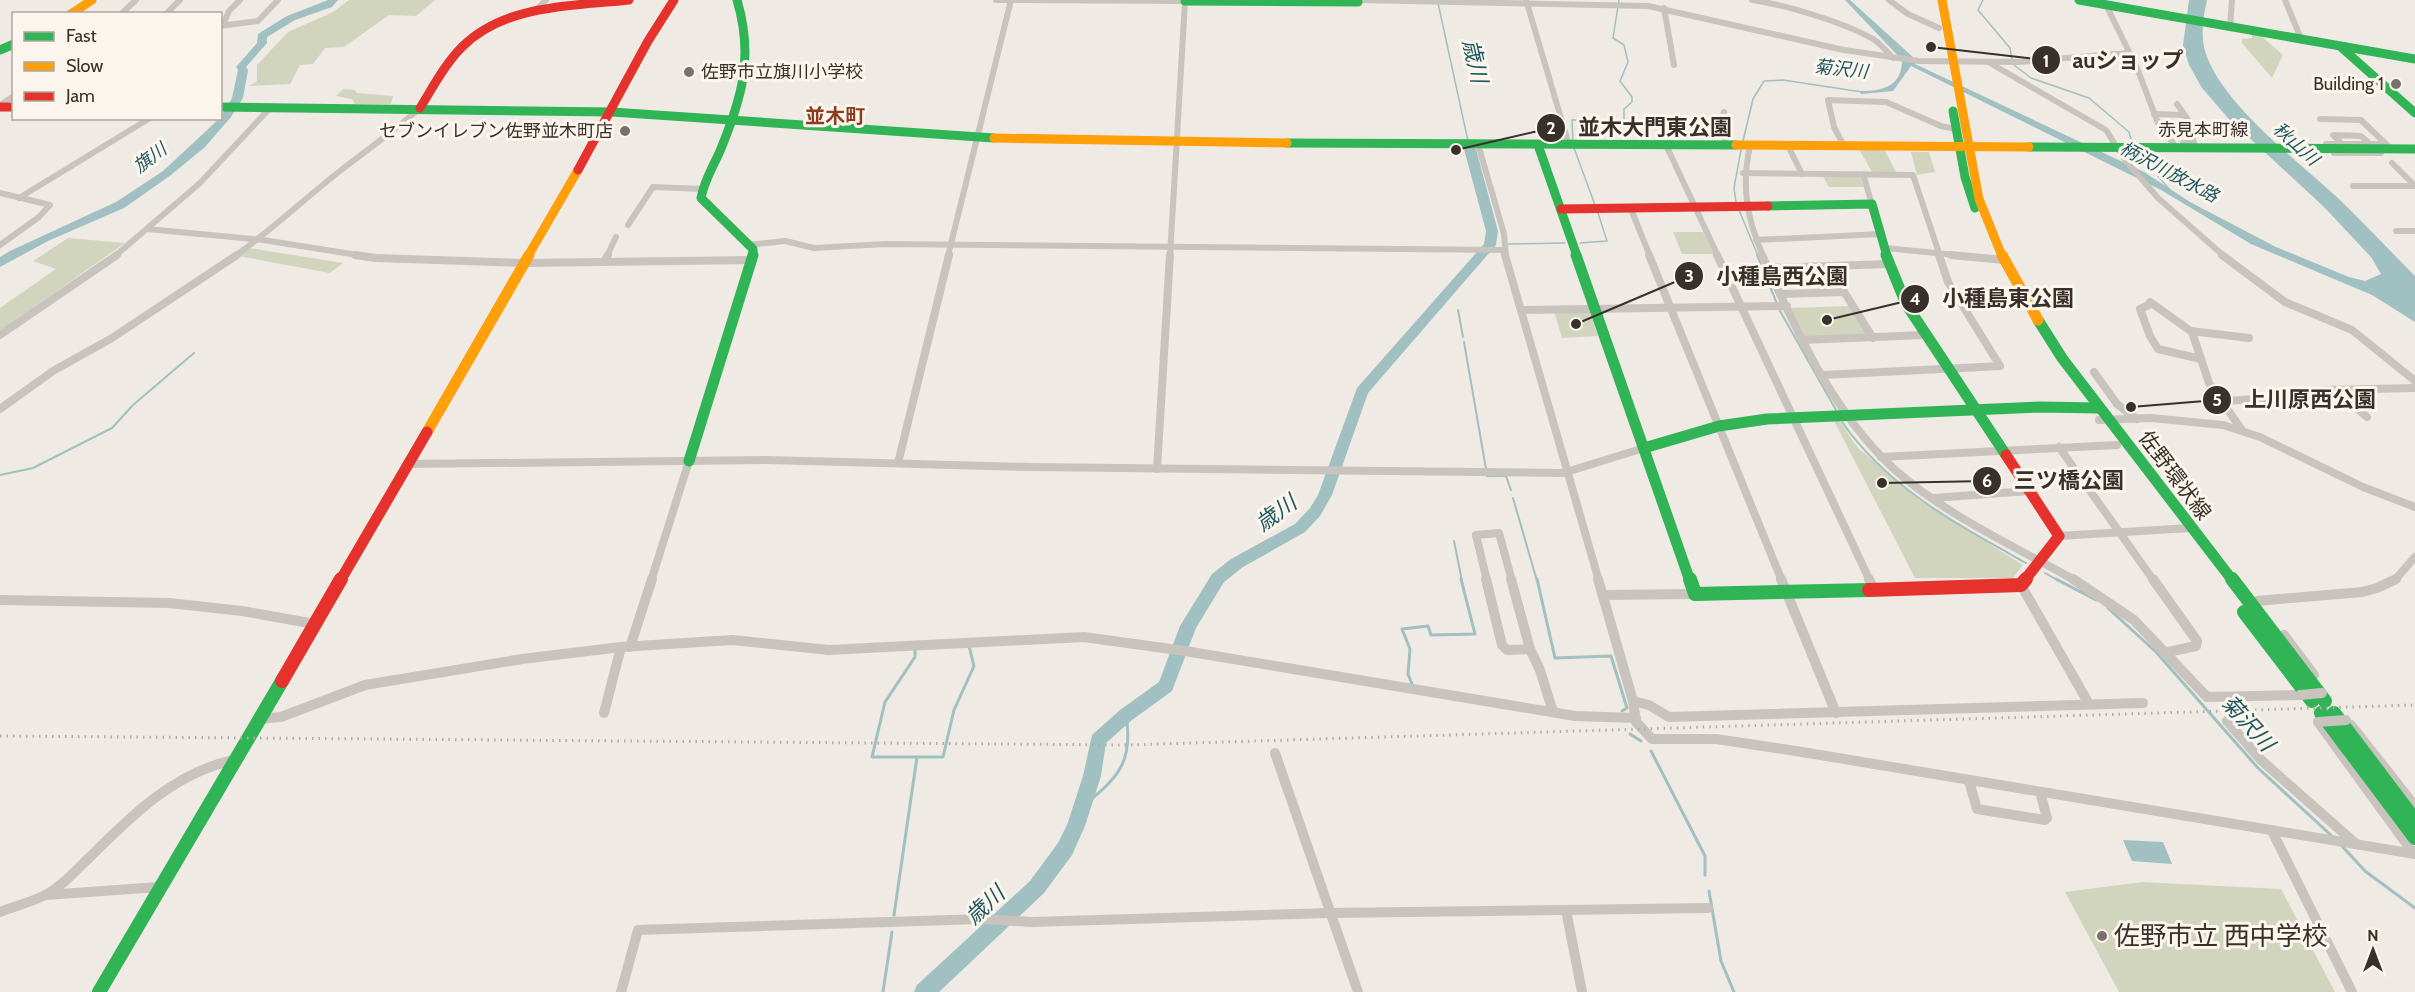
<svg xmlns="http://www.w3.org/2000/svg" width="2415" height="992" font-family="Cabin,'Noto Sans JP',sans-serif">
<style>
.green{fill:#d1d5be}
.water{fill:#a0c0c1}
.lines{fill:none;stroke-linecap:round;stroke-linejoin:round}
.stream-far2{stroke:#a0c0c1;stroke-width:1.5}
.stream-far1{stroke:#a0c0c1;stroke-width:2}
.stream{stroke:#a0c0c1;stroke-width:3}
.river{fill:#a0c0c1;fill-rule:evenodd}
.street-far2{stroke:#c9c3bd;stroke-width:6}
.street-far1{stroke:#c9c3bd;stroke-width:8}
.street{stroke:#c9c3bd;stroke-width:10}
.fast-far2{stroke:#30b455;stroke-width:9}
.fast-far1{stroke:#30b455;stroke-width:11}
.fast{stroke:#30b455;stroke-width:14}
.slow-far1{stroke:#ff9f0a;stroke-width:9}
.slow{stroke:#ff9f0a;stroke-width:11}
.jam-far2{stroke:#e5322d;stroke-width:9}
.jam-far1{stroke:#e5322d;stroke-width:11}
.jam{stroke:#e5322d;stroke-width:14}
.rail{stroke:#b1aba7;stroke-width:3;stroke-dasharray:1.5 5;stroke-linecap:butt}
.street-bridge{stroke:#c9c3bd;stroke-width:10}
.poi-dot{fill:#7a716c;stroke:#fbf5ed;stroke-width:2}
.labels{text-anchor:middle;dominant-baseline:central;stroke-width:6;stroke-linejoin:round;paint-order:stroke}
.far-water-label{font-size:18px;font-style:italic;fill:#1e585e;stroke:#fbf5ed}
.far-poi-label{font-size:18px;fill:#3a302b;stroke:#fbf5ed;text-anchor:end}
.far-street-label{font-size:18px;fill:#3a302b;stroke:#fbf5ed}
.far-quarter-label{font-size:20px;font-weight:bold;fill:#8c3d21;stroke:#fbf5ed}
.street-label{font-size:21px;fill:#3a302b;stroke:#fbf5ed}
.water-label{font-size:22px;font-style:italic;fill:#1e585e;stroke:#fbf5ed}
.near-poi-label{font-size:26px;fill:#3a302b;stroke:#fbf5ed;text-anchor:start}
.leader{fill:none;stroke:#3a302b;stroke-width:2}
.callout-dot{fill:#3a302b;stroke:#fbf5ed;stroke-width:2}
.mark-label{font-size:18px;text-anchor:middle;font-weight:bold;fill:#fff}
.callout-label{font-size:22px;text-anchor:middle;font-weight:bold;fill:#3a302b;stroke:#fbf5ed;stroke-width:6;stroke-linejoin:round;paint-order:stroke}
</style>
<rect width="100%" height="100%" fill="#f0eae4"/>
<g class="green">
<path d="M349,0H435L416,16L389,15L344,47L325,48L313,64L300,65L290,84L249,86L257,81V65L288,32L333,12Z"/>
<path d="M2252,35L2261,36L2283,55L2272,78L2242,43V39L2252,38Z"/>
<path d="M343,89L355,90L357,93L393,96L391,104H355L352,99L336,96Z"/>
<path d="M1859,149H1884L1896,172H1872Z"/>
<path d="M1911,152H1929L1935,172L1917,175Z"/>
<path d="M1822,175L1860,176L1864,187H1829Z"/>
<path d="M1673,232H1703L1714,254H1682Z"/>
<path d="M68,238L125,243L0,331V308L56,269L33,261Z"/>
<path d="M250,248L343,263L330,273L238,256Z"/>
<path d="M1849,306L1867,333L1864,336L1805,337L1790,308Z"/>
<path d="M1554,311L1590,312L1598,336L1562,338Z"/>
<path d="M1833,419H1838L1858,448L1918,499L2023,565L2013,578H1915Z"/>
<path d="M2142,882L2281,889L2335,992H2119L2065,892Z"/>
</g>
<g class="water">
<path d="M1845,0H1850L1914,58L1915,64L2144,172L2190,202L2276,247L2349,277L2365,281L2381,274L2371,257L2324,207L2228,118L2202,88L2189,65L2183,45L2189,0H2207C2203,17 2200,37 2206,54C2224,106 2298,161 2338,198C2364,223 2389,250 2415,276V322L2372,295L2251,244L2161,190L1911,66L1893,91L1861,94L1860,91C1882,91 1902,87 1902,60Z"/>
<path d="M2123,840L2163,842L2172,864L2132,861Z"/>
</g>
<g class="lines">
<g class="stream-far2">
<path d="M1983,0L1978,10L2010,48L2012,60"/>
<path d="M1438,3L1468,141"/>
<path d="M2014,65L2031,78L2089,98L2129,132L2132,143"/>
<path d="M1743,141L1753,99L1764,81L1783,80L1862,92"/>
<path d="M1573,143L1572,120H1624V109L1632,102V97L1620,81L1628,62L1624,45L1613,38L1619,0"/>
<path d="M1574,148L1595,205"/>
<path d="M2138,152L2169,189"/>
<path d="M1736,202L1734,188L1741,150"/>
<path d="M1739,210L1758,256"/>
<path d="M1580,243L1607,241L1597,210"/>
<path d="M1508,244L1565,243"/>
</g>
<g class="stream-far1">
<path d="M1757,255L1780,311L1836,410"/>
<path d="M1458,310L1463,337"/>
<path d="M1464,342L1486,469"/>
<path d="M1842,422C1888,488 1958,525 2026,563"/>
<path d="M0,475L33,468L112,428L133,405L194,353"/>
<path d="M1487,476H1505"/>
<path d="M1506,476L1511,490"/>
<path d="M1513,498L1537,581"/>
<path d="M1454,541L1462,581"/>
<path d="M2045,573L2059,581"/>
</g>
<g class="stream">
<path d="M1537,579L1555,658L1611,656L1627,708L1622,711"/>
<path d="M2056,579L2096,600"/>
<path d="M2108,608L2156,652L2258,768L2333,837"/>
<path d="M915,648V657L885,702L872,757H943L954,710L974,666L969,646"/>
<path d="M1412,684L1408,674L1410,649L1402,629L1428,626L1431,635L1475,634L1461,579"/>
<path d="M1630,734L1641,741"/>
<path d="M1651,751L1705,856V875"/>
<path d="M1081,808C1117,778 1134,764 1126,715"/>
<path d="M2341,845L2365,871L2415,908"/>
<path d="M1709,891L1721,961L1734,992"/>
<path d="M894,915L917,757"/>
<path d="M883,992L892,932"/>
</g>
<g class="river">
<path d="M328,0H338L332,7L295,20L267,37V43L246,67L248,70L243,98L231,117L205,147L171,175L124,208L48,241L0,267V257L10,251L116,202L163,171L220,118L232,98L238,70L236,67L257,43L258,34L287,16Z"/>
<path d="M1470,146L1476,149L1498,231L1496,245L1368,393L1332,495L1320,516L1305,532L1243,567L1224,582L1196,628L1172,691L1132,720L1106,743L1101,776L1085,826L1072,855L1044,893L939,992H914L917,985L1030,881L1058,843L1067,825L1083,776L1092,735L1120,710L1159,682L1180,626L1212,574L1231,559L1295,524L1310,508L1318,495L1357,388L1484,244L1486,231L1464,149Z"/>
</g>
<g class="street-far2">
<path d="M996,0L1185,1L1170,256"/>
<path d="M1358,0L1648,6L1844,50L1919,61L2018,62L2128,53"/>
<path d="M1526,0L1569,145"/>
<path d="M1752,0C1786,5 1843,22 1873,39C1880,43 1887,52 1893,58"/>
<path d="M1889,0L1908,14L1939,28"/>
<path d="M2285,0L2302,41"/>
<path d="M2106,5L2137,68L2158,123L2173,143"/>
<path d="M1664,8L1674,65"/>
<path d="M534,12L546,0"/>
<path d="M121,14L136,0"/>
<path d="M166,14L180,0"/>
<path d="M223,25L229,11L240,0"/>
<path d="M220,26L258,21L278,0"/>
<path d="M2230,28L2232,0"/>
<path d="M1988,62L2106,130L2125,160L2158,198L2224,256"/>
<path d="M2177,104L2195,130L2192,134L2194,143H2183"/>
<path d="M0,105L14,96"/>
<path d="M1724,112L1720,125L1727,146"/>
<path d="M2154,114L2183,115"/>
<path d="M2320,119L2361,120L2387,145"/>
<path d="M1478,144L1504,234L1506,256"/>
<path d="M2326,144H2383L2394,149"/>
<path d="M2342,144L2333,135L2361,136L2370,144"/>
<path d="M1666,145L1718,256"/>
<path d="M1750,146C1741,186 1747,219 1763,256"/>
<path d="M1788,146L1802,174"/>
<path d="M1844,146L1834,127L1828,100L1886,102L1941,126L1955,129"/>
<path d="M2334,153H2381"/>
<path d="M2392,163L2415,186"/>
<path d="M1743,173L1913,175L1940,256"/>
<path d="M1863,174L1872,204"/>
<path d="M2353,186H2415"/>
<path d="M0,193L50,205L39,217L0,245"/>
<path d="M19,198L150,118"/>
<path d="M1630,207L1650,256"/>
<path d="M628,225L653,187L703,189"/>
<path d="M147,229L263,240L364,256"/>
<path d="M2396,231H2415"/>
<path d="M1756,240L1881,234"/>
<path d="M748,245L785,241L814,248L885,244L1504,250"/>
<path d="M1885,248L1966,256"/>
<path d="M115,256L200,183L271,107"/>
<path d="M235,256C272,230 304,199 340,171C367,150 394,131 420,108"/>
<path d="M607,256L616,237"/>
<path d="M948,256L1011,0"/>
</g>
<g class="street-far1">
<path d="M355,255L376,258L524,263L753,260"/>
<path d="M1505,255L1599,581"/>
<path d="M1649,255L1782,581"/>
<path d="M1717,255L1870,581"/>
<path d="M1762,255C1796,330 1832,411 1893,468C1946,516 2015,546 2076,581"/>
<path d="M1939,255L1948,282L2000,366"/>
<path d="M1951,255L2004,260"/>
<path d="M2222,255L2285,302L2352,330L2415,381"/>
<path d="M604,262L608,255"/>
<path d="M1828,266L1873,338"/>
<path d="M1768,268L1889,264"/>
<path d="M1781,294L1844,292"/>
<path d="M2150,302L2192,332L2209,383L2242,430"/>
<path d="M2151,304L2140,309L2150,336L2158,349L2201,359"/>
<path d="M1522,310L1787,306"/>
<path d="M2191,331L2249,338"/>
<path d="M0,335L117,255"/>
<path d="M1803,340L1924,335"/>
<path d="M2094,372L2117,404L2137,419"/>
<path d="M1823,375L2000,366"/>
<path d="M2336,390L2367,417"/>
<path d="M2224,401L2299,396L2324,390L2415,388"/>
<path d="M0,409L53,371L112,338L237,255"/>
<path d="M2099,420L2151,418L2223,425L2260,437L2363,487L2415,507"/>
<path d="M2059,447L2154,581"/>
<path d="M1881,457L2117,445"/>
<path d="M898,463L949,255"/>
<path d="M407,464L768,460L1030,467L1563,473L1644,448"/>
<path d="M1157,469L1170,255"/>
<path d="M1933,498L2029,491"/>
<path d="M2059,536L2190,528"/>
<path d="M651,581L689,461"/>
<path d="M1487,581L1476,535L1499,533L1512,581"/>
<path d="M2394,581L2415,557"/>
</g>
<g class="street">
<path d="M1486,579L1502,645L1507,650L1530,649"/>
<path d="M1511,579L1530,649"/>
<path d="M1598,579L1633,701L1636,722L1652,739H1716L1796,751L2415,854"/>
<path d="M1781,579L1836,713"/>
<path d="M1869,579L1874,590"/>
<path d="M2073,579L2134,620L2207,697L2300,695"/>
<path d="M2153,579L2197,641L2196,646L2168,652"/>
<path d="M2021,585L2089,704"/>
<path d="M1603,595L1695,594"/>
<path d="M0,600L169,603L242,611L315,624"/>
<path d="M2257,601L2362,592L2377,588L2396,579"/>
<path d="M2284,635L2314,675"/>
<path d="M630,647L652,579"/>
<path d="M1530,649L1540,670L1553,712"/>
<path d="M1633,701L1649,705L1669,717L2143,703"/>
<path d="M604,713L621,647"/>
<path d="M258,719L281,717L365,685L522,659L621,647L732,640L829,650L1084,637L1185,651L1575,716L1636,718"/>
<path d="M2227,721L2261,760L2355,843"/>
<path d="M2318,722L2414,854"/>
<path d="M2351,725L2415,806"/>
<path d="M1275,753L1358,992"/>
<path d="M1969,781L1977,809L2045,820L2047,818L2040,792"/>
<path d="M2272,831L2352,992"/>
<path d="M46,895L159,887"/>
<path d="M1566,910L1582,992"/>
<path d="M0,912C15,906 33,902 47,894C64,885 78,868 92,855C133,814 176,772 234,760"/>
<path d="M621,992L638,930L982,919L1031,922L1329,913L1708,908"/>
</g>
<g class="fast-far2">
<path d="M737,0C754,57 742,98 720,151C713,167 704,181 701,198L753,249V256"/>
<path d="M2079,0L2415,59"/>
<path d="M1185,1L1358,2"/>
<path d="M2342,48L2415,113"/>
<path d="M0,50L14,44"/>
<path d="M220,107L612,112L994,138"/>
<path d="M1953,111L1965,177L1975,208"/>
<path d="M1287,143L1736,145"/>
<path d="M1538,145L1577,256"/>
<path d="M2029,147L2415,149"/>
<path d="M1768,206L1872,204L1887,256"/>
</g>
<g class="fast-far1">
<path d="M1576,255L1690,581"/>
<path d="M1886,255L1906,304L2006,455"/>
<path d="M2038,320L2062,358L2233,581"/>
<path d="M1644,448L1719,426L1767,419L2040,407L2099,408"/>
<path d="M689,461L753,255"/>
</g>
<g class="fast">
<path d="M1690,579L1695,594L1869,590"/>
<path d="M2232,579L2325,701"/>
<path d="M2244,612L2312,701"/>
<path d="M2321,713L2415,838"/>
<path d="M2334,713L2415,820"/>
<path d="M99,992L282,681"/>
</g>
<g class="slow-far1">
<path d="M1942,0L1979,199L2002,256"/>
<path d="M71,14L92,0"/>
<path d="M994,138L1287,143"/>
<path d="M1736,145L2029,147"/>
<path d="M528,256L578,170"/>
</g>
<g class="slow">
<path d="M2002,255L2038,320"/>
<path d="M427,432L529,255"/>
</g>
<g class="jam-far2">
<path d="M0,107H14"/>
<path d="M420,108C433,87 445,64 462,47C504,4 574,6 629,0"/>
<path d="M578,170L648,41L674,0"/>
<path d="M1561,209L1768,206"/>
</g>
<g class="jam-far1">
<path d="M2006,455L2059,536L2024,581"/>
<path d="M340,581L427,432"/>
</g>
<g class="jam">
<path d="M1869,590L2021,585L2026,579"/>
<path d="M282,681L341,579"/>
</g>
<path class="rail" d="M0,736L1127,745L2415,705"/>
<g class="street-bridge">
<path d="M2300,695L2322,693"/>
<path d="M2318,722L2346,720"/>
</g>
</g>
<g class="poi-dot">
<circle cx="689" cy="72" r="6"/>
<circle cx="2396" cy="84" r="6"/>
<circle cx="625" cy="131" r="6"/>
<circle cx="2102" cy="936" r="6"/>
</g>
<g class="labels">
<g class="far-water-label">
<text transform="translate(1841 69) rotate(6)">菊沢川</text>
<text transform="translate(2296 144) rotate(42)">秋山川</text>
<text transform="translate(150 158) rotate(-37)">旗川</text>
<text transform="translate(2169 172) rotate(28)">柄沢川放水路</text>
</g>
<g class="far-poi-label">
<text x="701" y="72" text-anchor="start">佐野市立旗川小学校</text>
<text x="2384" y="84">Building 1</text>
<text x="613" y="131">セブンイレブン佐野並木町店</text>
</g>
<g class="far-street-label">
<text x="2203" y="130">赤見本町線</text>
</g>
<g class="far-quarter-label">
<text x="835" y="116">並木町</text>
</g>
<g class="street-label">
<text transform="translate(2175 475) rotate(53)">佐野環状線</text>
</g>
<g class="water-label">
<text transform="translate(1475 61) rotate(77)">歳川</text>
<text transform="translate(1276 513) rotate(-36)">歳川</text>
<text transform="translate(2248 723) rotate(48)">菊沢川</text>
<text transform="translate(985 905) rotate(-43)">歳川</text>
</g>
<g class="near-poi-label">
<text x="2114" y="936">佐野市立 西中学校</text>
</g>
</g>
<path class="leader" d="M1931 47L2046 60M1456 150L1551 128M1576 324L1689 276M1827 320L1915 299M2131 407L2217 400M1882 483L1987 481"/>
<g class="callout-dot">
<circle cx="1931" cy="47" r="6"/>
<circle cx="1456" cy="150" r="6"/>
<circle cx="1576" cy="324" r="6"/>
<circle cx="1827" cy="320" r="6"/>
<circle cx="2131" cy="407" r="6"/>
<circle cx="1882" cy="483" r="6"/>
<circle cx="2046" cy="60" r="15"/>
<circle cx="1551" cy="128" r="15"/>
<circle cx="1689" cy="276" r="15"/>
<circle cx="1915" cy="299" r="15"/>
<circle cx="2217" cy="400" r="15"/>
<circle cx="1987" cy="481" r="15"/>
</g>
<g class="mark-label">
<text x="2046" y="67">1</text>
<text x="1551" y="134">2</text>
<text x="1689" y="282">3</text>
<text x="1915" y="305">4</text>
<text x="2217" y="406">5</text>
<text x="1987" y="487">6</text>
</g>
<g class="callout-label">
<text x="2128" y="68">auショップ</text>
<text x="1655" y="135">並木大門東公園</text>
<text x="1782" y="284">小種島西公園</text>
<text x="2008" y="306">小種島東公園</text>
<text x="2310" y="407">上川原西公園</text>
<text x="2069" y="488">三ツ橋公園</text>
</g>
<rect x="12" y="12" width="210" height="108" fill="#fbf5ed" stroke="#aea69f" stroke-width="1.5"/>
<rect x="24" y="32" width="30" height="9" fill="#30b455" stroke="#aea69f" stroke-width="1.5"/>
<text x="66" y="42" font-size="18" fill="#3a302b">Fast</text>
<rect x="24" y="62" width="30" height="9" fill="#ff9f0a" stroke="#aea69f" stroke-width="1.5"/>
<text x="66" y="72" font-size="18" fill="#3a302b">Slow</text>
<rect x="24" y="92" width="30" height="9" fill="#e5322d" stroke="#aea69f" stroke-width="1.5"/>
<text x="66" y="102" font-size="18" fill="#3a302b">Jam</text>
<g transform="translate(2373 950)" stroke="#fbf5ed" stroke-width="4.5" paint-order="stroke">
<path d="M0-4.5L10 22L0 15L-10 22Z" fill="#3a302b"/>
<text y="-9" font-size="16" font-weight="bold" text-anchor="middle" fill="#3a302b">N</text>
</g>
</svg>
